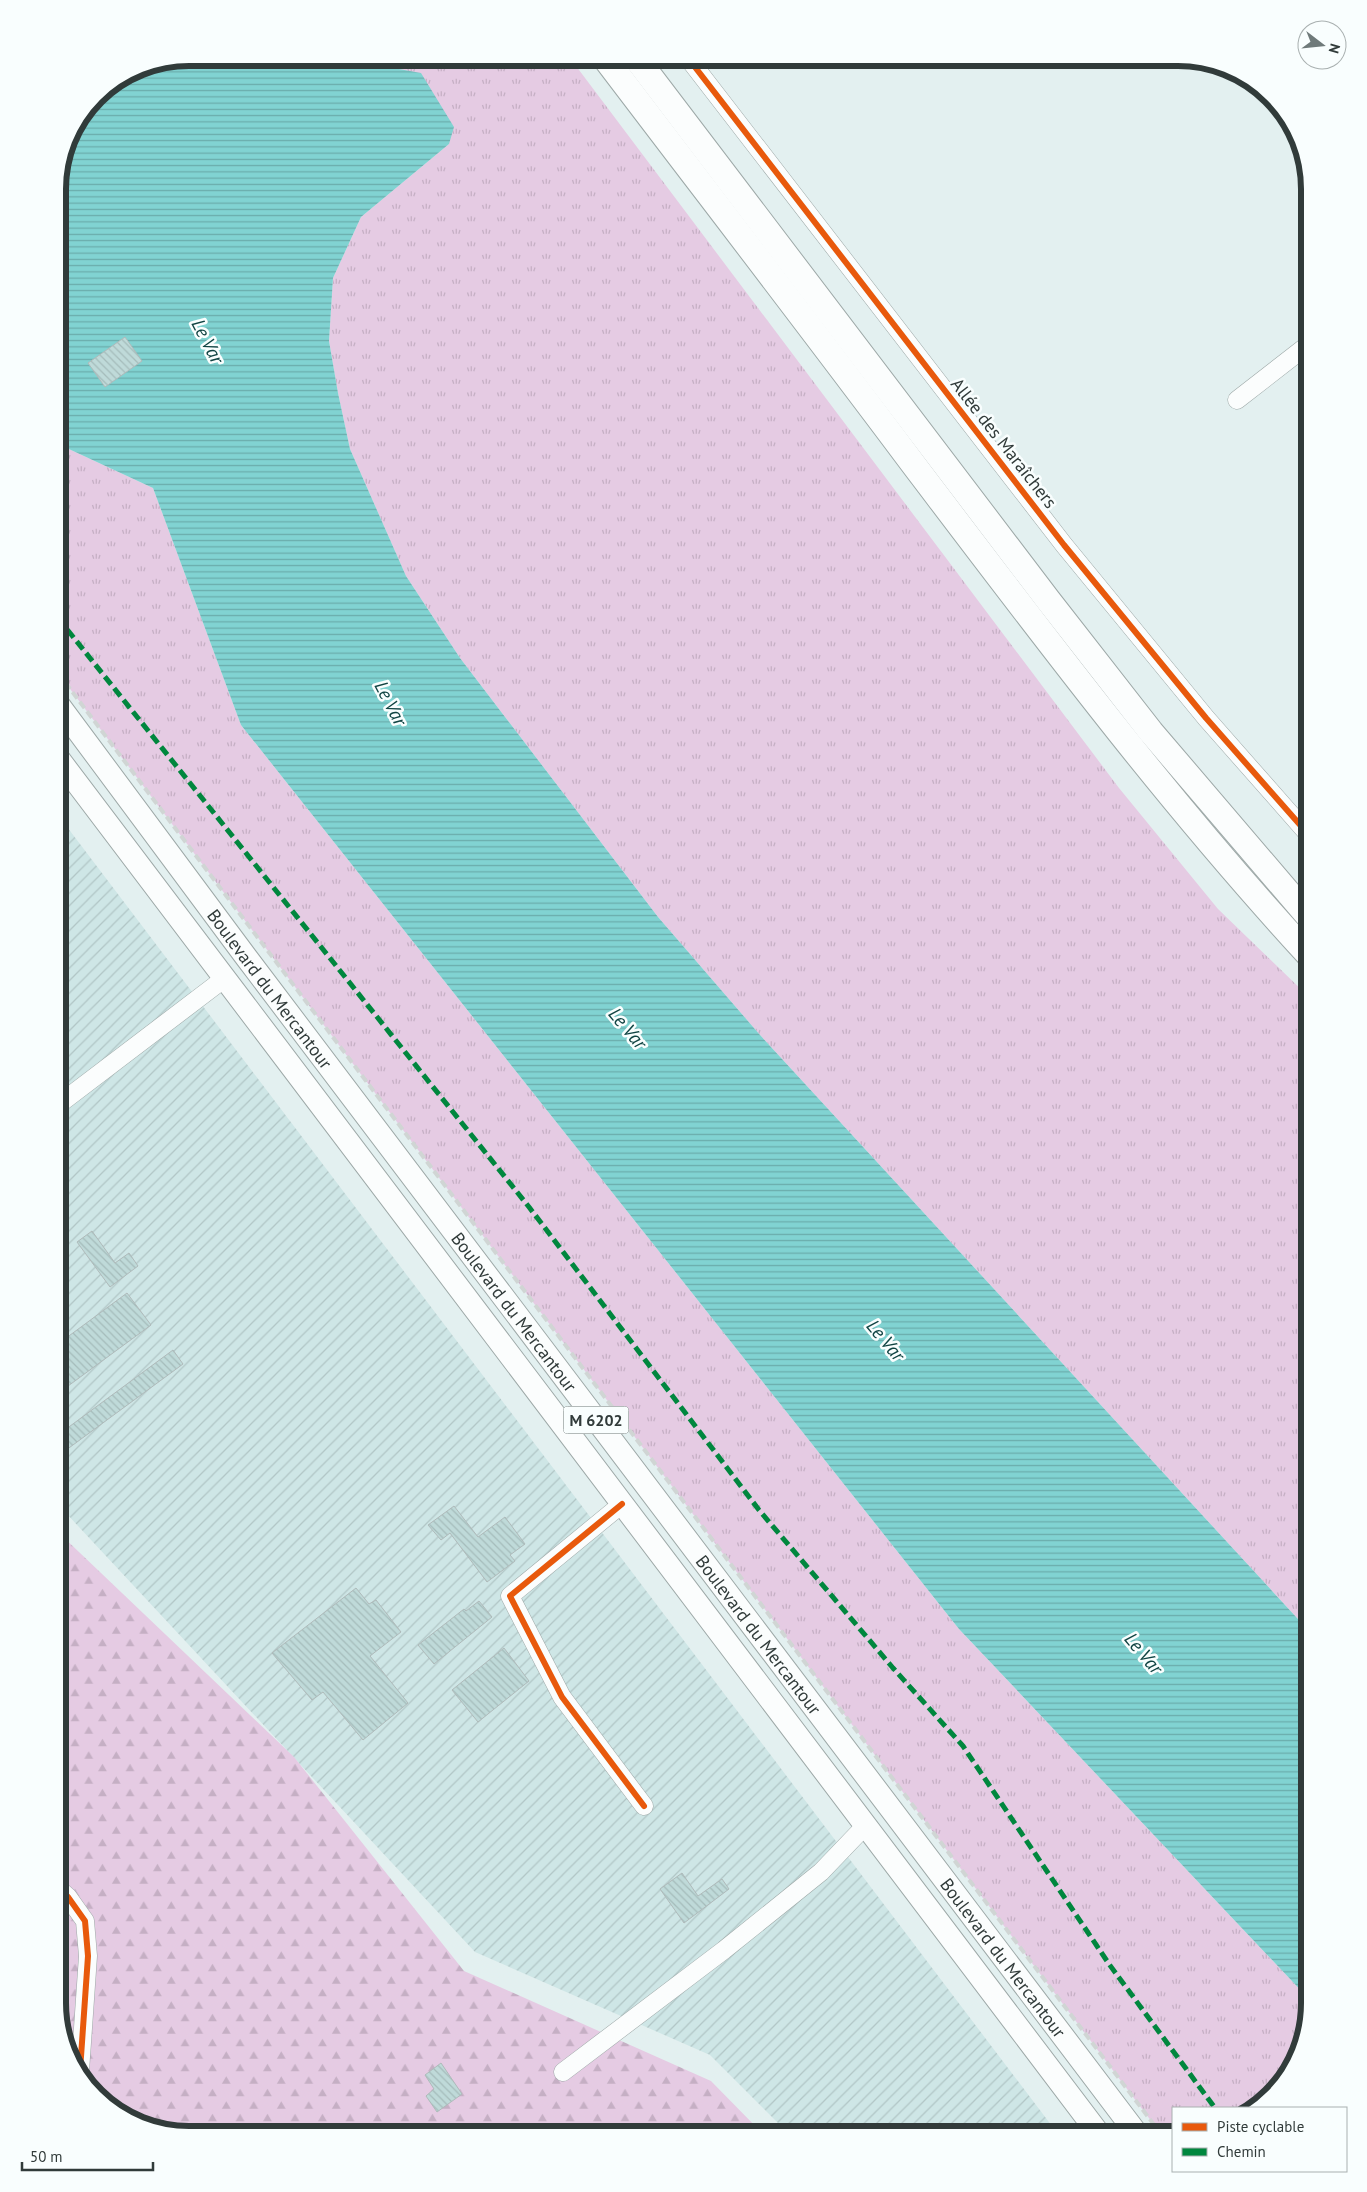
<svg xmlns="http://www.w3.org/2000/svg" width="1367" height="2192" font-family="'PT Sans',sans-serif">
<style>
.industrial{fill:url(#industrial-furrows)}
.grass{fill:url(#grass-tufts)}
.forest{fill:url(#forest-firs)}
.water{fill:url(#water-rules)}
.building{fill:url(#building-back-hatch);stroke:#afbaba}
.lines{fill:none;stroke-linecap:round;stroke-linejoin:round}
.minor-casing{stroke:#9da8a7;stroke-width:19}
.major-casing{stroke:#9da8a7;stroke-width:24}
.highway-casing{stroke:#9da8a7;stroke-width:27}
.minor{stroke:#fbfdfd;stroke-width:18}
.major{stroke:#fbfdfd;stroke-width:22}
.highway{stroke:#fbfdfd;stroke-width:25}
.rail{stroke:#d0d5d4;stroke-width:4;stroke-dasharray:8 4;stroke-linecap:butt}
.quiet{stroke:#00873e;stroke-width:5;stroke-dasharray:10 5;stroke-linecap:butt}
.cycleway-casing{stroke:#f9fefe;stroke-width:9}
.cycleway{stroke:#e8590c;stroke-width:6}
.labels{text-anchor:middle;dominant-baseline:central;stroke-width:5;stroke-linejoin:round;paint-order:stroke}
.shield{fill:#f9fefe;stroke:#6d7675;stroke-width:1}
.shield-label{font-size:16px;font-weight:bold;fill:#313b3a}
.street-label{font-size:18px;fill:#313b3a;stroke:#f9fefe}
.water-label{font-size:19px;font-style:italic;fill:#104443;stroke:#f9fefe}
.rim{fill:none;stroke:#313b3a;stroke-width:6}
</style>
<defs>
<pattern id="industrial-furrows" width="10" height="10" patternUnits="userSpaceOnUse" patternTransform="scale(1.25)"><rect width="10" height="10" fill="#cee6e6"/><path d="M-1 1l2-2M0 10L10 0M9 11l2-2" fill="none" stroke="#b1c6c6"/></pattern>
<pattern id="grass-tufts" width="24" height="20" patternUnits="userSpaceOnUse" patternTransform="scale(1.25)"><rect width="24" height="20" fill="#e5cbe3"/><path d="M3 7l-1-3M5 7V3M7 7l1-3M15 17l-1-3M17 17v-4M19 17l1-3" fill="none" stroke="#c5afc4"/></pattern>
<pattern id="forest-firs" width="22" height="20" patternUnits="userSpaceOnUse" patternTransform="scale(1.25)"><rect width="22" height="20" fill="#e5cbe3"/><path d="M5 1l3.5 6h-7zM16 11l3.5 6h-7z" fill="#c5afc4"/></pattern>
<pattern id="water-rules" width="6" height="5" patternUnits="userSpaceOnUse" patternTransform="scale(1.25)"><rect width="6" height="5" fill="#81d3d2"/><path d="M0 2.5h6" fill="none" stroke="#6aacab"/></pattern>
<pattern id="building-back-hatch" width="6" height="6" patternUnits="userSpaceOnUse" patternTransform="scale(1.25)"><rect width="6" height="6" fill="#bfdad9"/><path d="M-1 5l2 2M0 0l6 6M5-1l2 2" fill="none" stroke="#a5bcbb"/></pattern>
</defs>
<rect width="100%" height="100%" fill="#e3f0f0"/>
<path class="industrial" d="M58,815L1058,2134H789L710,2055L475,1952L65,1512L58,1500Z"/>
<g class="grass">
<path d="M338,58H570L1119,788L1218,909L1309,997V1631L760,1035L658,917L460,658L406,576L350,449L338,393L329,341L333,278L361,217L449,144L421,74Z"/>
<path d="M58,444L153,488L241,725L959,1629L1309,1999L1292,2069L1249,2108H1173V2134H1161L58,673Z"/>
</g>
<path class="forest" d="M58,1532L294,1757L464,1971L711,2081L763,2134H181L116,2112L71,2061L58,2002Z"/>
<path class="water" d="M190,58H338L421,73L454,127L449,144L361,217L333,278L329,341L338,393L350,449L406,576L460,658L658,917L760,1035L1309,1631V1999L959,1629L241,725L153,488L58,444V181L71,131L96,96L139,67Z"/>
<g class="building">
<path d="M125,337L142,361L105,387L88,363Z"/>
<path d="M92,1231L115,1263L129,1253L138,1266L110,1287L77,1242Z"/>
<path d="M127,1293L151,1325L64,1389L58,1381V1344Z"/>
<path d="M173,1350L183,1364L58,1456V1435Z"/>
<path d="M454,1506L478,1537L505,1517L525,1544L510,1555L515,1561L487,1582L450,1533L441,1540L428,1525Z"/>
<path d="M356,1588L369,1604L376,1600L401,1632L370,1656L408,1703L363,1740L323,1692L312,1700L272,1653Z"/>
<path d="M479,1601L492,1617L434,1664L418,1645L464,1609L466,1611Z"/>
<path d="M504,1648L529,1681L478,1722L452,1690Z"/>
<path d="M682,1873L698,1896L722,1879L729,1889L684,1923L660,1889Z"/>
<path d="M441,2063L462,2094L437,2112L426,2096L434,2089L425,2075Z"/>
</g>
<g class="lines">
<defs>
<g id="minor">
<path d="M688,58L1064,545L1206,718L1309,835"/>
<path d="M1237,400L1309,344"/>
<path d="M58,1105L225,978"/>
<path d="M622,1504L510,1596L562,1697L644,1806"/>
<path d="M58,1888L68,1897L85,1921L88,1956L80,2071"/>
<path d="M563,2072L724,1950L821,1872L866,1825"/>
</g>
<g id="major">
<path id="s1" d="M58,704L246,957L1137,2134"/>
<path d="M58,758L1099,2134"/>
</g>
<g id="highway">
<path d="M605,58C709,195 814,331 917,469C1043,635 1168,802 1309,955"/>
<path d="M636,58L1048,600L1151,732L1309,917"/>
</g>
</defs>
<use href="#minor" class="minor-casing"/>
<use href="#major" class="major-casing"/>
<use href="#highway" class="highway-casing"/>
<use href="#minor" class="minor"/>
<use href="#major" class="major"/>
<use href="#highway" class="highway"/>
<path class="rail" d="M58,673L1161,2134"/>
<path class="quiet" d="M58,618L529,1207L759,1510L893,1668L963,1746L1109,1964L1215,2108"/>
<defs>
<g id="cycleway">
<path d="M688,58L1064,545L1206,718L1309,835"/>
<path d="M622,1504L510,1596L562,1697L644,1806"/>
<path d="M58,1888L68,1897L85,1921L88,1956L80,2071"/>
</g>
</defs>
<use href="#cycleway" class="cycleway-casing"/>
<use href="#cycleway" class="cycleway"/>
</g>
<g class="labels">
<rect class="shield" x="563.5" y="1406.5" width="65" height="27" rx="4"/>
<g class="shield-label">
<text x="596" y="1420">M 6202</text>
</g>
<g class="street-label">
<text transform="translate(1004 443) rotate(52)">Allée des Maraîchers</text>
<text stroke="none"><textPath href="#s1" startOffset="355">Boulevard du Mercantour</textPath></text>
<text stroke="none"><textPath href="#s1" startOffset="760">Boulevard du Mercantour</textPath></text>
<text stroke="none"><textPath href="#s1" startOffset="1165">Boulevard du Mercantour</textPath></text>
<text stroke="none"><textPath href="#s1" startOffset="1570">Boulevard du Mercantour</textPath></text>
</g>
<g class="water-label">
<text transform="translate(208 341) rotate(63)">Le Var</text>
<text transform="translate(391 703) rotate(63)">Le Var</text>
<text transform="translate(628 1028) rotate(50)">Le Var</text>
<text transform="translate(886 1340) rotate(50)">Le Var</text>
<text transform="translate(1144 1653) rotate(50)">Le Var</text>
</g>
</g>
<path d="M0 0H1367V2192H0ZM189 66H1178A123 123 0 0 1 1301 189V2003A123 123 0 0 1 1178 2126H189A123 123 0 0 1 66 2003V189A123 123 0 0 1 189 66Z" fill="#f9fefe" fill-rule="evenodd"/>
<path class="rim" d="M189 66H1178A123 123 0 0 1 1301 189V2003A123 123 0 0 1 1178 2126H189A123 123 0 0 1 66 2003V189A123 123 0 0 1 189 66Z"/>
<rect x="1172" y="2107" width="175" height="65" fill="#f9fefe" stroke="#a9b0b0"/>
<rect x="1182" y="2123" width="25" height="8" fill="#e8590c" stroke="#a9b0b0"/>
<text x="1217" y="2132" font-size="15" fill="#313b3a">Piste cyclable</text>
<rect x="1182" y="2148" width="25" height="8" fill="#00873e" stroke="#a9b0b0"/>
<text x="1217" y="2157" font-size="15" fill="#313b3a">Chemin</text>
<g transform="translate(1322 45) rotate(106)"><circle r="24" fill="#f9fefe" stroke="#a9b0b0"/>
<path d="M0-4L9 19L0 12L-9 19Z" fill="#6f7a7a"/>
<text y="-8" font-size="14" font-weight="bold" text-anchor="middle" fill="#313b3a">N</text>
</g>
<path d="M22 2162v8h131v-8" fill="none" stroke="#313b3a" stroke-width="2.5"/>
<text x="30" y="2162" font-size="15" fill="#313b3a" stroke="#f9fefe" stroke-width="4" paint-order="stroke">50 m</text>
</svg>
